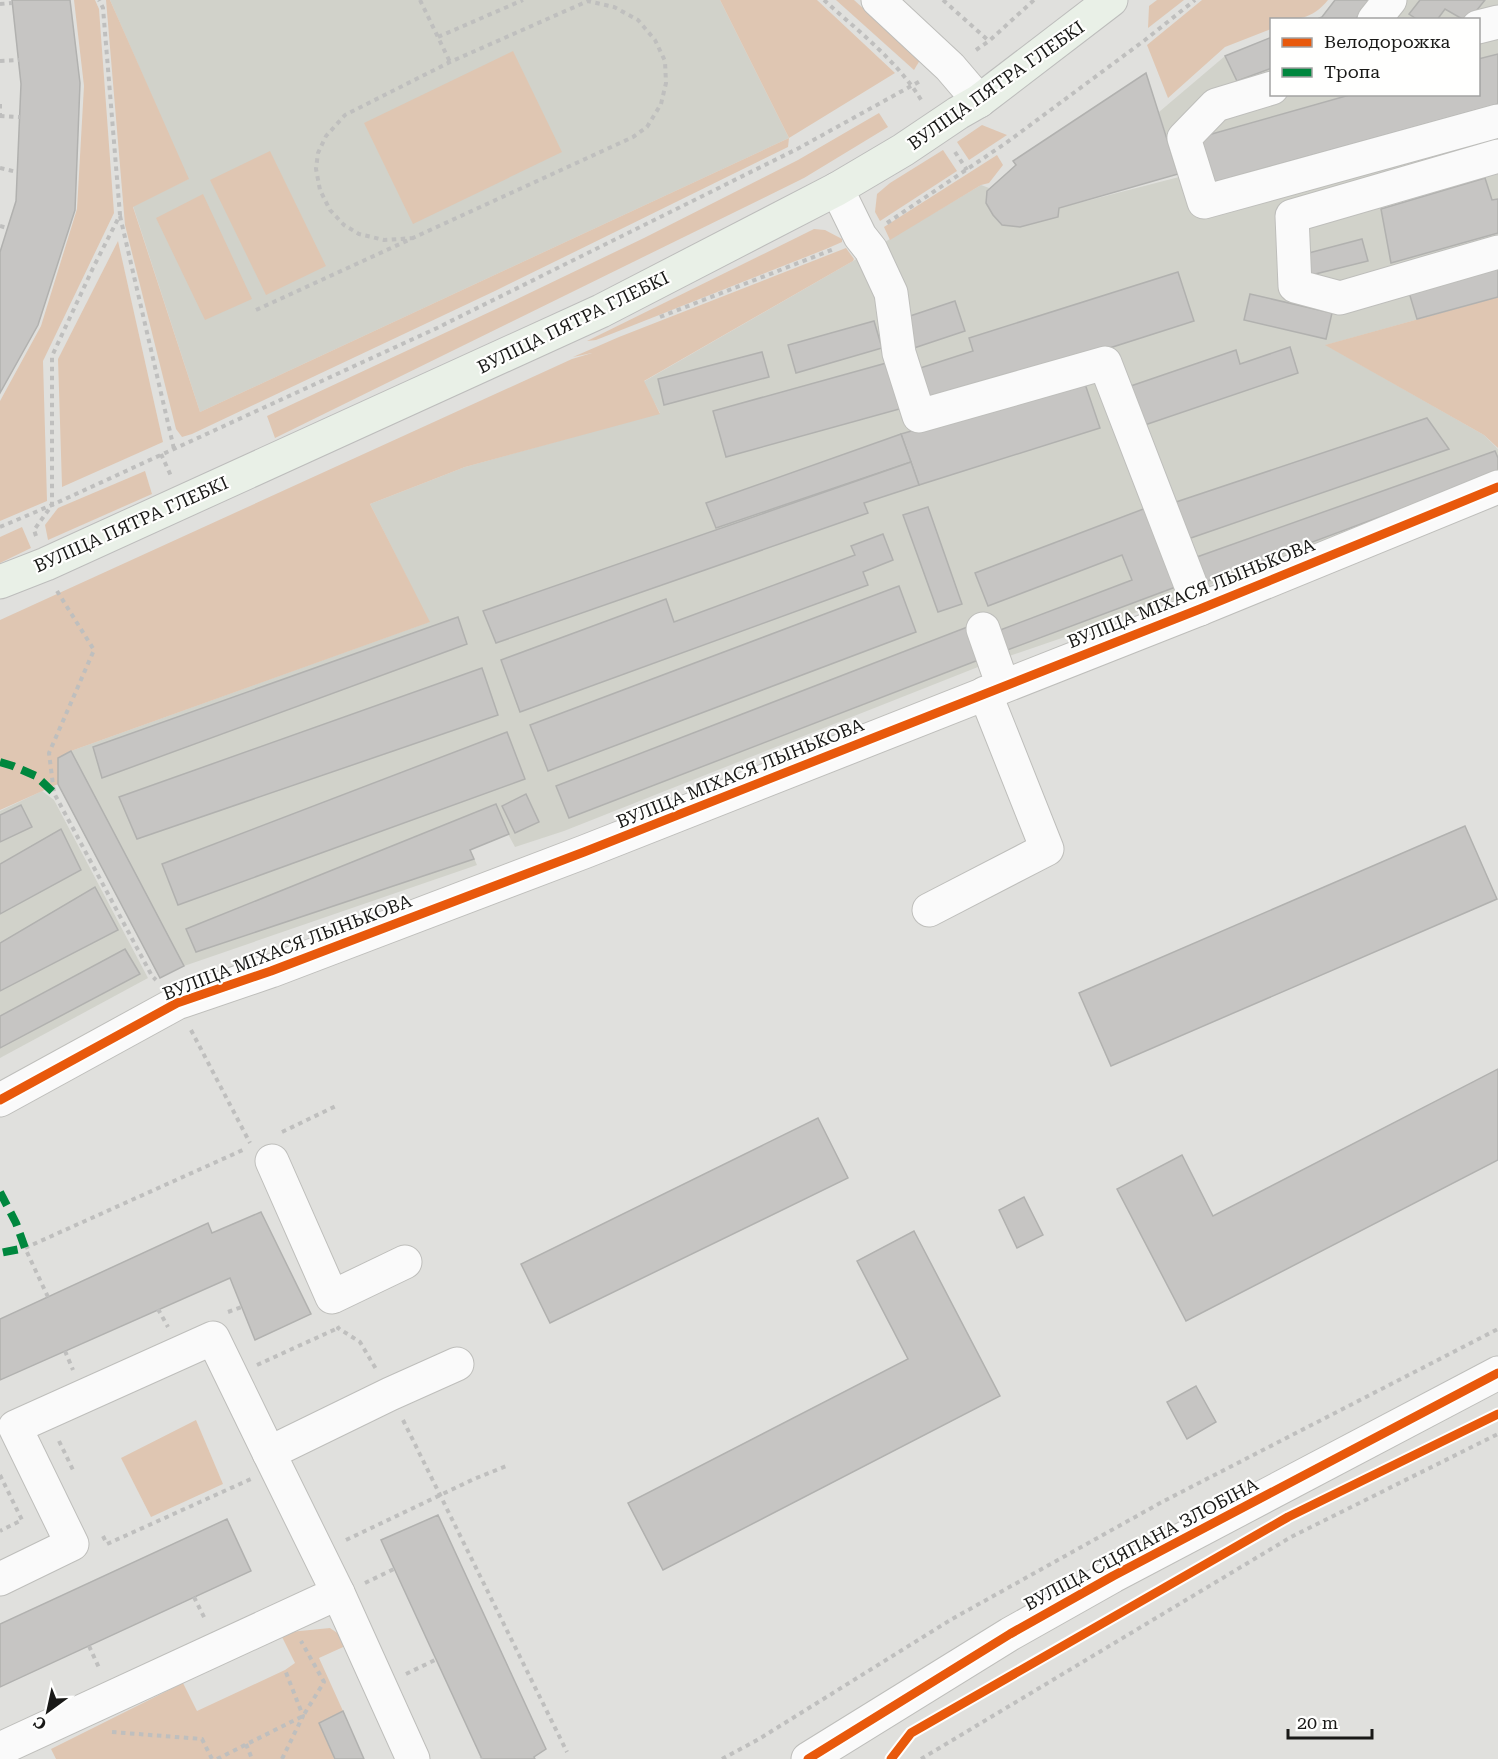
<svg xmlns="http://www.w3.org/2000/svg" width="1498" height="1759" font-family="'Roboto Serif',serif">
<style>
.built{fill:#d1d2ca}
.green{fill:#dfc6b2}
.building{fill:#c6c5c3;stroke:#b1b1af;stroke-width:1.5}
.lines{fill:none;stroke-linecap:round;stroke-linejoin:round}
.minor-casing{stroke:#bebebb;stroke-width:35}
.major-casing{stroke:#bdbdbc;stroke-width:35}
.path{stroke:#bfbfbe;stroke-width:4;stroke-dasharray:4.5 4.5;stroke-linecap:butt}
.minor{stroke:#fafafa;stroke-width:33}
.major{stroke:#e9f0e7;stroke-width:33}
.quiet{stroke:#00873e;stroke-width:8;stroke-dasharray:15 8;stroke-linecap:butt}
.cycleway-casing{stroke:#fffffe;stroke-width:13}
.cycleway{stroke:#e8590c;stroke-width:9}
.labels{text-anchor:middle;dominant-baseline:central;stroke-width:4.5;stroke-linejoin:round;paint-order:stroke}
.street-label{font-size:18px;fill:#191917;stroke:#fffffe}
</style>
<rect width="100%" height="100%" fill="#e0e0dd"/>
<g class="built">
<path d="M110,0H720L789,138L200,412L133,206L188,179Z"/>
<path d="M1335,0H1498V297L1326,345L1484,435L1498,449V477L1206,586L1193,593L983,665L564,831L515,847L508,834L470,849L477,865L184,966L160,978L58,784V758L71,751L429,622L370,504L465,467L660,413L643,382L853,261L981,185L989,188L986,203L993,215L1001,225L1020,227L1057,217L1059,208L1179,177L1159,112L1225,56L1271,37L1272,94H1478V20L1315,19L1322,17Z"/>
<path d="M42,791L54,800L148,978L0,1058V811Z"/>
</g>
<g class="green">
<path d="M74,0H95L99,9L114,213L43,361L47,501L0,521V401L41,326L77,209L84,86Z"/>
<path d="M106,0H110L189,179L133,207L200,412L789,138L720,0H817L895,73L789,138L788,147L497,290L192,434L182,437L176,429L125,225Z"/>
<path d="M836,0H854L920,60L914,70Z"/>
<path d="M1157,0H1184L1148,28L1149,6Z"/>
<path d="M1202,0H1328C1312,20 1296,20 1272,20L1271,29L1225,47L1168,98L1147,45Z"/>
<path d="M513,51L562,152L413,224L364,123Z"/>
<path d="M879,113L888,127L804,178L275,438L267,416L513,301L644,238L798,160Z"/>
<path d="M982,125L1007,135L969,160L957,142Z"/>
<path d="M943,150L957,171L880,221L875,212L877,194L890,183Z"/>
<path d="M270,151L326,266L266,295L210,180Z"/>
<path d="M997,155L1003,165L989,183L981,185L890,240L884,227Z"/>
<path d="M203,194L252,299L205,320L156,218Z"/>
<path d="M814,229L825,230L842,239V242L826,249L596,340L587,341Z"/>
<path d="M118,241L163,442L62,487L58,359Z"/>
<path d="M846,248L854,259L853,261L644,381L660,414L465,467L370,504L430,622L71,751L58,758V784L0,810V620L572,359L592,353L573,357L619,337Z"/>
<path d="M1498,297V448L1484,435L1325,345Z"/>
<path d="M145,471L152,494L48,540L45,525L58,508Z"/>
<path d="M22,527L31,548L0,563V537Z"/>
<path d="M196,1420L223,1484L151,1517L121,1458Z"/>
<path d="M330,1628L352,1643L319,1658L343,1711L319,1723L335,1759H56L51,1749L183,1683L197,1711L285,1670L295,1663L280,1633Z"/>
</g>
<g class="building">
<path d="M12,0H70L80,83L75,210L38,325L0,393V252L16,201L21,84Z"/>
<path d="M1335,0H1371L1355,20H1315L1322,17Z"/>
<path d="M1420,0H1485L1469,20H1464L1445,9L1437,20H1418L1409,14Z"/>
<path d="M1272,37V68L1237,81L1225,56Z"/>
<path d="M1498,54V104L1208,184L1194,139L1353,94H1478V59Z"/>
<path d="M1146,73L1178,174L1059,208L1058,217L1020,227L1002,225L993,215L986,203L987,191L1016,165L1013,161Z"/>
<path d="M1485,178L1492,200L1498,199V233L1391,263L1381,209Z"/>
<path d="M1362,239L1368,261L1307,276L1301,255Z"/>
<path d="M1498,264V297L1417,319L1408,289Z"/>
<path d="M1178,272L1194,321L925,407L914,370L973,351L969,338Z"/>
<path d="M1250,294L1332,313L1326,339L1244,320Z"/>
<path d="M955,301L965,331L908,350L898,320Z"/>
<path d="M874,321L882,348L796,373L788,345Z"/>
<path d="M1290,347L1298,373L1133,429L1119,390L1236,350L1240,364Z"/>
<path d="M762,352L769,377L664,405L658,379Z"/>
<path d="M890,362L903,408L726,457L713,411Z"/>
<path d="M1084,381L1100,428L919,485L901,434Z"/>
<path d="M1427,418L1449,449L1185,540L1170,504Z"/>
<path d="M901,434L911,462L716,528L706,503Z"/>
<path d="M1495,451L1498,458V473L1205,582L1194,558Z"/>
<path d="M911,462L919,485L864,503L868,513L496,643L483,611Z"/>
<path d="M928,507L962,604L938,612L903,515Z"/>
<path d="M1146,508L1181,585L1002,652L995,632L1132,580L1122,555L988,606L975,573Z"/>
<path d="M883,534L893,560L863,572L868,585L520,712L501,660L666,599L674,622L855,555L851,546Z"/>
<path d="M899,586L916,632L548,771L530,725Z"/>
<path d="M458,617L467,644L102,778L93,747Z"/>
<path d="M970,626L981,659L569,818L556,786Z"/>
<path d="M482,668L498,715L137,839L119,797Z"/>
<path d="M507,732L525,779L178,905L162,864Z"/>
<path d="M71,751L184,966L160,978L58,784V758Z"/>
<path d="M526,794L539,822L515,833L502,806Z"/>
<path d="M496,804L509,834L470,850L474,859L196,952L186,929Z"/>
<path d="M21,805L32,827L0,842V815Z"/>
<path d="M1465,826L1497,899L1111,1066L1079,993Z"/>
<path d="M61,829L81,870L0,914V864Z"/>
<path d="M95,887L118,930L0,991V943Z"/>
<path d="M125,949L140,974L0,1048V1016Z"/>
<path d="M1498,1069V1160L1186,1321L1117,1189L1182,1155L1213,1216Z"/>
<path d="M818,1118L848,1178L550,1323L521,1264Z"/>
<path d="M1024,1197L1043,1235L1017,1248L999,1210Z"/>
<path d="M261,1212L311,1314L255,1340L230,1278L0,1380V1319L208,1223L212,1233Z"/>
<path d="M914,1231L1000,1396L663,1570L628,1503L908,1359L857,1261Z"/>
<path d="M1196,1386L1216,1422L1187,1439L1167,1402Z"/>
<path d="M438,1515L546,1749L534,1757L535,1759H482L381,1540Z"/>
<path d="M227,1519L251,1571L0,1687V1624Z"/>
<path d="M343,1711L364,1759H335L319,1723Z"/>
</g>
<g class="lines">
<defs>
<g id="minor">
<path d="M878,0L950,67L979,101"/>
<path d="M1374,20L1390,0"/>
<path d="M1478,27L1498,22"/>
<path d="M1272,88L1216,105L1184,138L1204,202L1498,121"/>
<path d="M1498,156L1292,216L1295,286L1340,298L1498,252"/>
<path d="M837,189L860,236L871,250L891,293L899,353L919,416L1105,363L1200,609"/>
<path d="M983,629L1003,686"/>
<path d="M929,910L1047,849L985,693"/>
<path d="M0,1100L177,1003L271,971L584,852L1200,609L1498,487"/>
<path d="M272,1161L332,1297L405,1262"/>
<path d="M0,1579L72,1544L15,1427L213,1338L269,1453"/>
<path d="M338,1593L413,1759"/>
<path d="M0,1749L338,1593L269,1453L390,1394L457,1364"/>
<path d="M808,1759L1010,1634L1113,1576L1498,1373"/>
</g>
<path id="major" d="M0,582L46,564L601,311L837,189L903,150L958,113L979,101L1111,0"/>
</defs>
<use href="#minor" class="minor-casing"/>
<use href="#major" class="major-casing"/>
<g class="path">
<path d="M420,0L450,62"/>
<path d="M824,0C859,32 899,62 923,103"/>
<path d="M943,0L989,41"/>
<path d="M0,4L12,3"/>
<path d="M438,37L523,0"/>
<path d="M976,50L989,41L1034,0"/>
<path d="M0,61L19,60"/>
<path d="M0,104V121"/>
<path d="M0,116L20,117"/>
<path d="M955,152L967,170"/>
<path d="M0,168L17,172"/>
<path d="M120,216L174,449"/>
<path d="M887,223L1006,143L1145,40L1195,0"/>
<path d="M0,226L7,228"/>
<path d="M256,310L633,137L647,127L661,104L666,83L665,61L655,40L638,20L614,7L588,1L450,62L345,115L326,136L318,153L316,169L320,190L330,210L344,225L359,234L384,240L414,238"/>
<path d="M660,317L834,249"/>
<path d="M161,454L171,476"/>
<path d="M0,527L52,505L437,328L799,148L922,80"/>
<path d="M36,536L34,530L52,505V356L93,268L120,215L103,8L99,0"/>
<path d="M57,591L94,650L49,753L54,793L152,976L156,980"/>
<path d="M191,1030L250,1143"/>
<path d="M282,1132L338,1105"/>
<path d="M48,1297L25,1248L245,1149"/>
<path d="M158,1309L168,1327"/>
<path d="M228,1312L242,1307"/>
<path d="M340,1327L338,1328L360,1342L376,1369"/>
<path d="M65,1351L73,1370"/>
<path d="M257,1365L338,1328"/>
<path d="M403,1420L567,1752"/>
<path d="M59,1441L74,1472"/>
<path d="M0,1475L22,1520L0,1531"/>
<path d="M103,1536L107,1544L251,1479"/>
<path d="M346,1540L474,1479L509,1465"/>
<path d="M365,1583L394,1569"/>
<path d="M194,1597L206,1621"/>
<path d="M89,1646L100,1670"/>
<path d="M406,1674L435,1660"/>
<path d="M112,1732L202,1739L212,1759"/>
<path d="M246,1744L252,1759"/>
<path d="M217,1759L303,1716L324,1682L301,1641"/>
<path d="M282,1759L303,1716L285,1670"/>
<path d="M481,1759L482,1758"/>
<path d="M722,1759L759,1739L952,1619L1162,1502L1498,1329"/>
<path d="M921,1759L1291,1537L1498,1434"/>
</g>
<use href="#minor" class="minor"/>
<use href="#major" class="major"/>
<g class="quiet">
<path d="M0,762L13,766L36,776L54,793"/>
<path d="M0,1192L16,1223L25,1248L0,1253"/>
</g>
<defs>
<g id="cycleway">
<path d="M0,1100L177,1003L271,971L584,852L1200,609L1498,487"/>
<path d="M808,1759L1010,1634L1113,1576L1498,1373"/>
<path d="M891,1759L911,1733L1288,1517L1498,1414"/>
</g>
</defs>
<use href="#cycleway" class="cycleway-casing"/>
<use href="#cycleway" class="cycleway"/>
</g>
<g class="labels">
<g class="street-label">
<text transform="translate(996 85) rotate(-35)">ВУЛІЦА ПЯТРА ГЛЕБКІ</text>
<text transform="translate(573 322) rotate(-26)">ВУЛІЦА ПЯТРА ГЛЕБКІ</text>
<text transform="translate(131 524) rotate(-24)">ВУЛІЦА ПЯТРА ГЛЕБКІ</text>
<text transform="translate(1191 593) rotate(-22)">ВУЛІЦА МІХАСЯ ЛЫНЬКОВА</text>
<text transform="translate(740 773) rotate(-22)">ВУЛІЦА МІХАСЯ ЛЫНЬКОВА</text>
<text transform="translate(287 947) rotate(-21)">ВУЛІЦА МІХАСЯ ЛЫНЬКОВА</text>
<text transform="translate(1141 1544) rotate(-28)">ВУЛІЦА СЦЯПАНА ЗЛОБІНА</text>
</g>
</g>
<rect x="1270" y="18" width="210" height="78" fill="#fffffe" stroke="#a3a3a2" stroke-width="1.5"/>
<rect x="1282" y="38" width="30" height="9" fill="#e8590c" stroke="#a3a3a2" stroke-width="1.5"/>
<text x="1324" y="48" font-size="18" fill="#191917">Велодорожка</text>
<rect x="1282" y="68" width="30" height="9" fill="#00873e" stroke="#a3a3a2" stroke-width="1.5"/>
<text x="1324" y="78" font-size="18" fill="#191917">Тропа</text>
<g transform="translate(48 1711) rotate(213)" stroke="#fffffe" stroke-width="4.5" paint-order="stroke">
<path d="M0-4.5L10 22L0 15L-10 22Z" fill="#191917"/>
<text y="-9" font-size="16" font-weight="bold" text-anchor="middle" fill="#191917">С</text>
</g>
<path d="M1288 1729v9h84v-9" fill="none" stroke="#191917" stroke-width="3"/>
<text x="1297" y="1729" font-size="18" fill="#191917" stroke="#fffffe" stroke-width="4.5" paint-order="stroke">20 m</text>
</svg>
